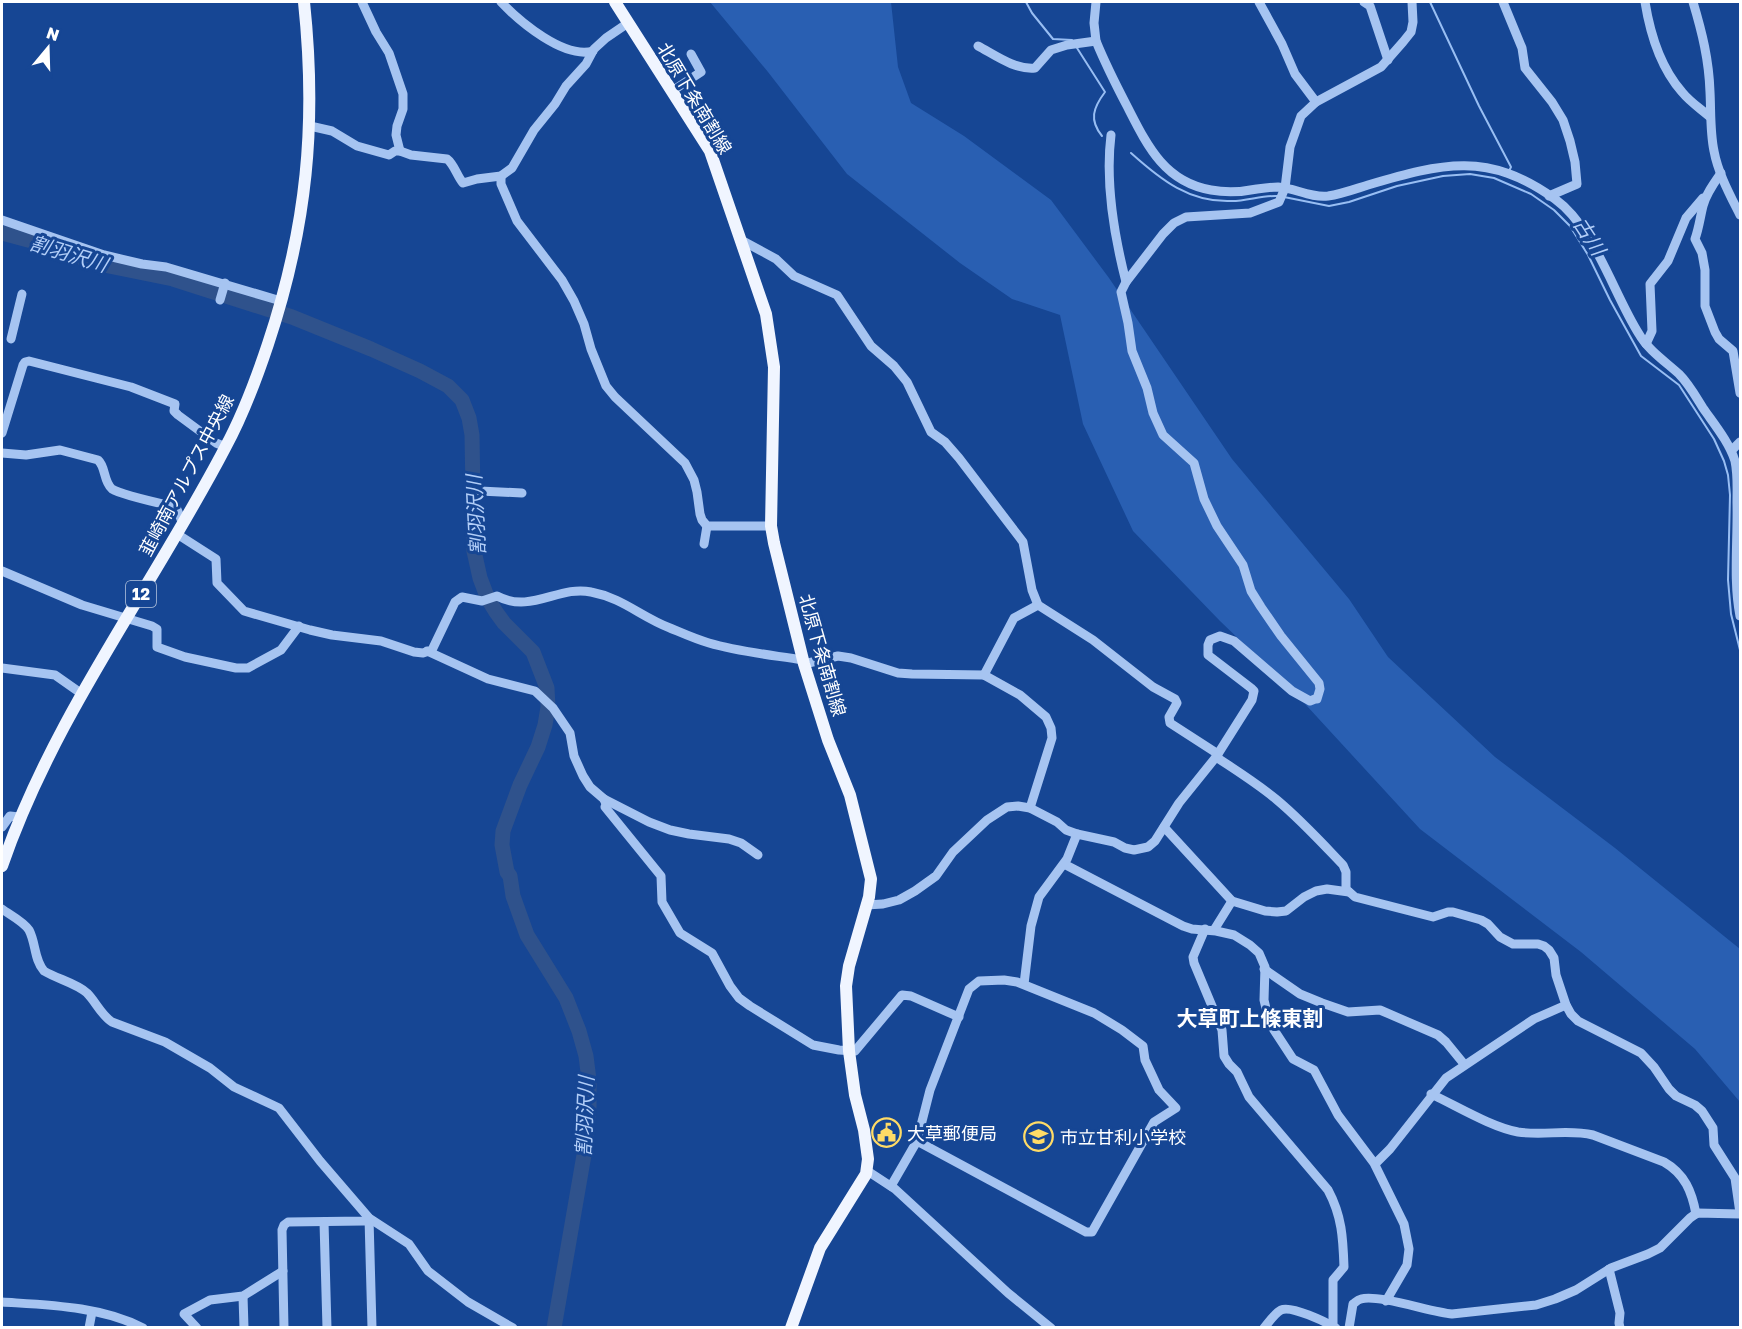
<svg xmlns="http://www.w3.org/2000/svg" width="1742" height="1329" font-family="'Golos Text','Noto Sans JP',sans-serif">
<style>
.green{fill:#295fb2}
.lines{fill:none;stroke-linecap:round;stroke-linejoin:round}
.stream{stroke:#98bef3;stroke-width:2}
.river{stroke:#2f528c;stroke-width:15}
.minor{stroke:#a6c4f1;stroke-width:9}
.major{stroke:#f0f5ff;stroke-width:12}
.labels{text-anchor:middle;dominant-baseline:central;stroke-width:6;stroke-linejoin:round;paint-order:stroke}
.shield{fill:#164694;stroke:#b9c8df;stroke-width:1.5}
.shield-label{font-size:16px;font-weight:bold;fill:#fff}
.street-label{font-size:18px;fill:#fff;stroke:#164694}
.poi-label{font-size:18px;fill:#fff;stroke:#164694;text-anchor:start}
.water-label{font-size:20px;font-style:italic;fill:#b2cef8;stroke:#164694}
.quarter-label{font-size:21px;font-weight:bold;fill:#fff;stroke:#164694}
</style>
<rect width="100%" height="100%" fill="#164694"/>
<path class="green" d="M710,2H891L898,67L911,103L964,136L1051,200L1109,278L1232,459L1349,599L1388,657L1495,757L1615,848L1740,949V1102L1695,1049L1581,952L1420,829L1295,693L1220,621L1133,531L1083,424L1060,315L1012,299L960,263L847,174L768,72Z"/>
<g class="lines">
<g class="stream">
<path d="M1026,2L1032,13L1053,39L1072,40"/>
<path d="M1430,2L1479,106L1511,167L1509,171"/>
<path d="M1077,48L1105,92C1093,108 1089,120 1102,136"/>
<path d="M1131,153C1161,180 1190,203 1232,201C1247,201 1263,195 1278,196"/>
<path d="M1284,197L1329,206L1349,202L1397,186L1443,176L1470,174L1494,178L1531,194L1554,210L1570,226L1588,255L1610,300L1641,356L1679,385L1714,439L1724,461L1728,475L1730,495L1728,580L1731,614L1740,650"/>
</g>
<path class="river" d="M2,233L28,240L104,265L173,279L292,317L371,349L420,371L448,386L462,400L469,418L472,435L474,551L480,578L488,599L496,612L504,623L533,652L547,688L548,707L545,725L538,747L520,785L503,831L502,845L507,872L510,876L513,896L527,935L566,998L579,1031L586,1056L589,1080V1107L584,1155L554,1328"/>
<g class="minor">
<path d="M362,2L376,32L389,53L403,94V109L397,126L396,135L400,151"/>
<path d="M501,2C520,22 564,59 593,51"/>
<path d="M1096,2L1094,23L1096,41C1105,63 1116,85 1127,106C1147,145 1164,182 1211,190C1227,193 1242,192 1257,189C1264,188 1271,187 1278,187C1295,188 1310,198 1328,196C1342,194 1355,189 1368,185C1443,163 1488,151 1555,199C1595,228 1613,293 1639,334C1648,350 1666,362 1679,374C1689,384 1696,397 1703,408C1714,424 1729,442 1735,461C1738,475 1737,489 1737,503C1738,539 1733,581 1740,616"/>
<path d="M1259,2L1282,44L1295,74L1316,102"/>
<path d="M1364,2L1370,6L1388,60"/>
<path d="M1503,2L1522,48L1525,68L1552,102L1563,120L1570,141L1575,162L1577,184L1549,196"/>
<path d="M1645,2C1650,33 1660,67 1682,92C1690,102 1701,109 1710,117"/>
<path d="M1693,2C1702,32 1709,60 1710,92C1711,111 1710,132 1714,151C1718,173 1730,195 1740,215"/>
<path d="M978,46C995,55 1015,70 1035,68L1051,50L1067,45L1096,41"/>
<path d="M672,91L701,72L691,54"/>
<path d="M310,126L332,131L357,146L389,155L395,151H400L411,155L447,159C454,164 457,176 463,183L477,179L501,176L512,168L534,130L555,104L566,86L586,64L594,49L606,38L628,23"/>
<path d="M1111,135C1105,183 1114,235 1126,282"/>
<path d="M1721,173C1714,183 1706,194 1703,206C1700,218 1699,228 1695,239L1702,253L1705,270V306L1715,332L1719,339L1733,351L1740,393"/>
<path d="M501,176V184L517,221L562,280L574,301L584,324L591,349L606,386L615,397L685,463L694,480L697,492L700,514L702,520L707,526H771"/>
<path d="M2,220L104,255L142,264L166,267L281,301"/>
<path d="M741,240L776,259L794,276L837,295L871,346L894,366L907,382L931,432L945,442L959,458L1023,542L1032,590L1038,605L1093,640L1153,687L1175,699L1177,703L1169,717L1170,723L1218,754"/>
<path d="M220,300L225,283"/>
<path d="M11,339L22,294"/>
<path d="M1646,344L1652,331L1650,284L1668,261L1686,218L1703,198"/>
<path d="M2,433L23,365L25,362L29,361L131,387L175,404L174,411L178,415L216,443L226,447"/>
<path d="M1733,449L1740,442"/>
<path d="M2,453L26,455L60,450L98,460C106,467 103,481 112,489C121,495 163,504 176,507L183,524"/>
<path d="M480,491L522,493"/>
<path d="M177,534L216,559L217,583L244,611L310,630L332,635L381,641L414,652L423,653L432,650L455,602L462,597L482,601L497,596C531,614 559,585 591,592C623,598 641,617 670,628C682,633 695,639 709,643C739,652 772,655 803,660"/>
<path d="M704,544L707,526"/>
<path d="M2,571L82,605L152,626L157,629V647L185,657L236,668H248L281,650L299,626"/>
<path d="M427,651L488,679L535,691L553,708L570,733L574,756L583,776L590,787L604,799L649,822L670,830L689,834L729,839L741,843L758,855"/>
<path d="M804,664L838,656L851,658L898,673L912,674L984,675L1020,695L1046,717L1051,728L1052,738L1030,808"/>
<path d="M2,668L55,675L82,694"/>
<path d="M984,675L1014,618L1038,605"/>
<path d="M1216,757C1237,771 1258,784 1277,800C1301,820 1322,843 1343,865L1346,872V889L1355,897L1433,917L1448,912H1453L1481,920L1488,924L1500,937L1513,944H1538L1544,946L1549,950L1554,958L1556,975L1566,1005L1571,1014L1578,1021L1641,1053L1654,1067L1669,1089L1676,1096L1695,1105L1702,1111L1713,1128L1714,1145L1735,1178L1740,1213"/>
<path d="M604,799L606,804L605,807L661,876L662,902L680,933L712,953L730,986L739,998L750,1006L813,1045L839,1050L855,1051L902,995L911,996L959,1017"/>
<path d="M2,827L10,816L19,817"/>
<path d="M1164,827L1232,901L1265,911L1277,912L1286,911L1304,897L1316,891L1327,889L1349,892"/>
<path d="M1064,864L1183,926L1192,929L1216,931L1234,935L1250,945L1259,953L1265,967L1264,1000L1269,1021L1274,1030L1293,1059L1314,1070L1338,1115L1374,1163L1404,1224L1409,1249L1407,1265L1386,1301"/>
<path d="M866,905L883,904L899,900L915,891L936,876L953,852L987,820L1007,807L1018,806L1030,808L1057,822L1066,830L1077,834L1114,842L1125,848L1134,850L1148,847L1155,841L1179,803L1216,757L1252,700L1254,691L1251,688L1208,655V645L1210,640L1220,636L1234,641L1292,691L1310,701L1315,699H1317L1320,689L1319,683L1281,636L1261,607L1251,591L1243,565L1217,526L1204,499L1194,463L1163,435L1153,413L1147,388L1132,351L1128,323L1121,292L1126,282L1163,234L1174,223L1186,217L1250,213L1279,202L1285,188L1290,147L1301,116L1316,102L1381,67L1403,42L1411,32L1413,22L1412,2"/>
<path d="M2,909C10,915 23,921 29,930C36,943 34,960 44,971C57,979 76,983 87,993C96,1002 101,1015 112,1022L165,1042L210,1068L234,1087L279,1108L320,1161L369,1218L409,1244L428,1271L468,1302L513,1328"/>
<path d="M1205,929L1193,957L1194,963L1222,1030L1224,1056L1229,1064L1237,1072L1249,1097L1328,1190C1342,1216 1343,1238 1344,1267L1333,1280V1328"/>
<path d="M1214,930L1232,901"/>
<path d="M1264,969L1300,994L1322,1003L1348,1012L1380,1010L1438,1035L1446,1042L1464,1064"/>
<path d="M1024,984L1031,926L1039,897L1067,859L1077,834"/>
<path d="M1431,1094C1457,1106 1491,1127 1518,1132C1543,1136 1568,1129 1593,1135L1664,1162C1685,1174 1692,1192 1696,1214"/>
<path d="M1375,1164L1390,1149L1446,1078L1534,1019L1566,1005"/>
<path d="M866,1170L895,1189L1008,1293L1051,1328"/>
<path d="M891,1186L917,1141L930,1090L969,989L979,981L1004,980L1017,982L1094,1013L1122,1030L1143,1046L1145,1060L1159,1090L1176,1108L1154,1122L1092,1232H1086L917,1141"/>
<path d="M324,1222L327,1328"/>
<path d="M1609,1269L1620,1313L1619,1323L1620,1328"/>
<path d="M243,1296L244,1328"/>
<path d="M2,1302C48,1305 101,1306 143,1328"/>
<path d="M89,1328L92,1312"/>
<path d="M197,1328L184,1314L210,1300L243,1296L283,1271"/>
<path d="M284,1328L282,1230L284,1225L288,1222L364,1221L369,1218L372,1328"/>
<path d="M1264,1328C1269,1322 1275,1313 1281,1310C1291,1305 1326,1322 1336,1328"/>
<path d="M1349,1328L1353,1304C1356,1302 1357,1300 1361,1299C1378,1294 1431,1312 1452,1314L1536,1305L1555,1299L1576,1290L1611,1268L1648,1254L1660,1248L1690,1218L1697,1213L1740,1214"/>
</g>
<g class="major">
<path d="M615,2L710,151L766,314L774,367L771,526L774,543L804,664L828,740L850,795L871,879L869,897L849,966L846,986L849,1051L855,1095L864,1130L868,1159L866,1174L820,1248L791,1328"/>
<path d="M2,866C54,715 152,588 225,448C243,415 256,380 268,344C307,227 317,124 304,2"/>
</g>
</g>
<defs>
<symbol id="civic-ring" viewBox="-11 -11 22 22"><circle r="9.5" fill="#164694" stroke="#ffdb66" stroke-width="1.5"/><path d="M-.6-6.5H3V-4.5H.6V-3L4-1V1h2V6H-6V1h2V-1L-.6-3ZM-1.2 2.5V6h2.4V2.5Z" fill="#ffdb66"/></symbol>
<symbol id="school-ring" viewBox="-11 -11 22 22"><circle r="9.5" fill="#164694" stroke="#ffdb66" stroke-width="1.5"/><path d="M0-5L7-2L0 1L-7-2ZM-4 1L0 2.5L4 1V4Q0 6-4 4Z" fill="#ffdb66"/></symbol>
</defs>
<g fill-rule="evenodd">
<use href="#civic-ring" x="870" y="1116" width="33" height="33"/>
<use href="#school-ring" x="1022" y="1120" width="33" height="33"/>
</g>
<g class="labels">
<rect class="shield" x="126" y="581" width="30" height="26" rx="4.5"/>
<g class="shield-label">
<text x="141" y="594">12</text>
</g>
<g class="street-label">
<text transform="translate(695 98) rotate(59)">北原下条南割線</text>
<text transform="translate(186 475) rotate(-62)">韮崎南アルプス中央線</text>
<text transform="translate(823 655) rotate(74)">北原下条南割線</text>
</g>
<g class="poi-label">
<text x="907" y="1133">大草郵便局</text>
<text x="1060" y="1137">市立甘利小学校</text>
</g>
<g class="water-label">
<text transform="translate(1590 236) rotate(57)">古川</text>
<text transform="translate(69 253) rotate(17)">割羽沢川</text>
<text transform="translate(475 515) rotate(-93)">割羽沢川</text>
<text transform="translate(584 1116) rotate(-88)">割羽沢川</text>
</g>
<g class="quarter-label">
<text x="1250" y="1018">大草町上條東割</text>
</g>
</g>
<rect width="1742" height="1329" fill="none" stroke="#ffffff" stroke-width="6"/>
<g transform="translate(48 48) rotate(19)" stroke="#164694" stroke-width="4.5" paint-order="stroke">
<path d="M0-4.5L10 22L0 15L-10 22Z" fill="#ffffff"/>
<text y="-9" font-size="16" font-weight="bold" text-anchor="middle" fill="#ffffff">N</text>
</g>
</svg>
